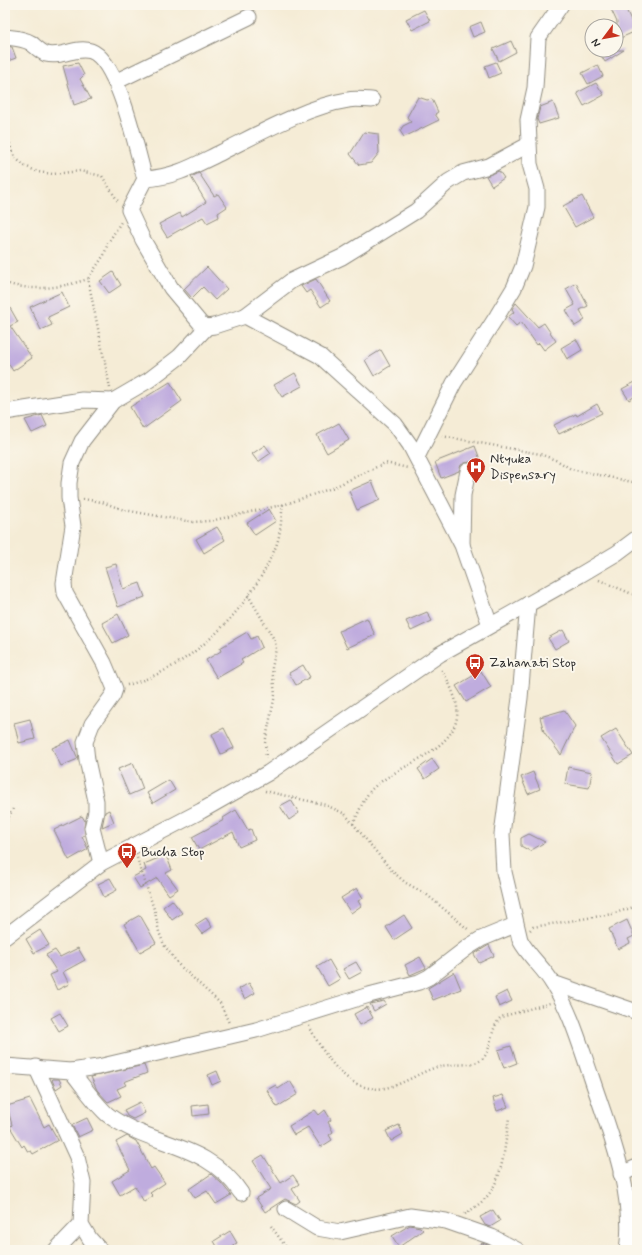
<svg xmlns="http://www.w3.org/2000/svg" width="642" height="1255" font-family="Mynerve,sans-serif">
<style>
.building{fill:#bfacde}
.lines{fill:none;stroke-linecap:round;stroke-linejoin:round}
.minor-casing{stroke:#908c80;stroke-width:17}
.path{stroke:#908c80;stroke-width:2.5;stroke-dasharray:1 3;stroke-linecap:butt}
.minor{stroke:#fff;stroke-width:15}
.labels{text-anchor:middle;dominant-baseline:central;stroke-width:4;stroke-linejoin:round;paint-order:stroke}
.poi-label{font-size:14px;fill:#2b2b2b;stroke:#fbf7ec;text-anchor:start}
</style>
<rect width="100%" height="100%" fill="#fbf7ec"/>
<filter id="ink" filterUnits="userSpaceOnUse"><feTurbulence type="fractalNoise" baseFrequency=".025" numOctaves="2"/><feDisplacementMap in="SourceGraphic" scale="8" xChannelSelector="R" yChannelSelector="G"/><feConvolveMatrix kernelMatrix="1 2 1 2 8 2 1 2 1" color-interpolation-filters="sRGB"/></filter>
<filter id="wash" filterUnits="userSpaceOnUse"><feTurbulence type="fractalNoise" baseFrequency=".012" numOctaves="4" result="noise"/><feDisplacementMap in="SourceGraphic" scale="16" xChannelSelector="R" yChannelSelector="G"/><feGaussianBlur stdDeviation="0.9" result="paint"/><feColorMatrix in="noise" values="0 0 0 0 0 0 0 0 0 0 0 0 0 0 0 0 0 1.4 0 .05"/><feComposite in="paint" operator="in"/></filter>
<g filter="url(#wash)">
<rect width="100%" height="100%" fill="#f5ecd6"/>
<g id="blocks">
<g class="building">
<path d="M609,5H624L636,31L616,40L617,22Z"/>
<path d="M424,10L430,21L412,30L406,19Z"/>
<path d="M481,22L485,32L473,37L469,27Z"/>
<path d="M511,41L516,52L499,61L493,49Z"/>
<path d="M5,46L12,47L16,58L5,62Z"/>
<path d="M598,50H624L605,62Z"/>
<path d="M496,62L501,73L489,78L485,66Z"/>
<path d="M78,63L84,75L80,79L91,99L74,105L63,66Z"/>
<path d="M598,65L603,76L588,84L582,73Z"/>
<path d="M596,83L604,95L584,106L577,93Z"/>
<path d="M418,97L427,100L432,99L438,112L435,114L439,120L404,137L400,131L403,126L411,122L407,117Z"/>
<path d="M553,102L559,118L539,124L537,119L540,107Z"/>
<path d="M364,132L378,134L379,153L371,163L359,165L350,154Z"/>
<path d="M499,171L504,178L492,186L486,176Z"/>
<path d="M199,173L214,196L218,194L227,207L218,213L219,217L207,223L203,217L167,237L159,224L180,213L182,217L206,202L191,177Z"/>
<path d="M582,196L593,217L575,227L563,206Z"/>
<path d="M207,267L227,289L215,300L203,287L192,298L184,289Z"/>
<path d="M113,272L121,285L109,293L100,281Z"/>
<path d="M316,279L330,301L321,307L310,290L306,293L301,286Z"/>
<path d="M576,283L588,306L580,310L585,320L575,326L566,310L575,305L566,289Z"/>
<path d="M62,292L69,307L48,317L52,325L41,330L30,307Z"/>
<path d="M5,299L18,322L10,326L32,358L13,371L5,358Z"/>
<path d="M516,303L538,327L544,323L556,341L544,350L539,343L537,345L521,322L516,326L508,317L514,312L512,309Z"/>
<path d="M576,339L582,350L567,359L561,348Z"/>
<path d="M381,350L390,366L374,376L365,360Z"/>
<path d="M295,373L302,386L282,397L274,385Z"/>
<path d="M637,381V395L629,400L622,389Z"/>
<path d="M170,382L182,401L143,429L130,407Z"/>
<path d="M597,404L602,413L559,434L554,425L576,414L577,416Z"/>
<path d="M42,415L47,426L32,433L25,420Z"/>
<path d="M339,423L349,440L327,453L317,435Z"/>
<path d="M265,445L271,453L258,462L252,454Z"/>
<path d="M475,446L481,462L475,465L470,462L465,463L461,465L459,471L441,478L435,462Z"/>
<path d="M372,481L380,500L357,510L349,491Z"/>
<path d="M269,509L276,521L255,535L247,523Z"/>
<path d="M217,527L225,540L204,553L196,539Z"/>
<path d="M116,564L123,589L140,583L145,597L118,607L105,567Z"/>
<path d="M427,612L432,621L411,631L406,621Z"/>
<path d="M118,614L128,635L113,643L102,623Z"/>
<path d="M367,618L375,635L347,648L339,631Z"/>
<path d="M563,630L569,641L555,649L548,638Z"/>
<path d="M247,632L251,639L257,636L262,647L241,660L243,663L217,678L206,660L221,651L220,648Z"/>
<path d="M303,665L310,677L296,685L289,673Z"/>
<path d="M481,671L491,687L466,702L456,686Z"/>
<path d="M564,710L575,726L561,755L544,732L540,717Z"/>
<path d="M30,719L35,739L19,743L14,723Z"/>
<path d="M224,728L234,748L221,754L212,734Z"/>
<path d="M616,729L633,755L618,764L601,738Z"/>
<path d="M70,740L78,759L61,766L52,748Z"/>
<path d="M432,759L439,769L425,779L418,769Z"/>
<path d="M133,763L143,789L129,795L118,769Z"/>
<path d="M568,767L592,772L589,788L565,784Z"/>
<path d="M533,772L540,789L528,794L521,777Z"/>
<path d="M169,780L175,790L153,803L147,793Z"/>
<path d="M291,800L299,813L289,820L280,806Z"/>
<path d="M109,810L114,822L102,827L105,812Z"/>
<path d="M236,810L248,830L251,829L255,840L239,847L233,832L199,850L192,837L224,820L223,818Z"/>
<path d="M82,816L85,821V835L82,836L88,849L69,860L54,830Z"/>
<path d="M529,834L545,842L530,851L521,846V838Z"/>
<path d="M166,855L172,870L166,873L178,889L169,895L157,878L140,888L133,877L146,870L144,864Z"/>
<path d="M110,878L117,890L104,897L98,884Z"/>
<path d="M357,888L363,898L358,901L361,906L351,913L341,898Z"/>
<path d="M172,900L182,913L172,920L163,907Z"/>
<path d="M140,915L156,943L140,952L124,924Z"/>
<path d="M404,915L412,928L394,940L386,927Z"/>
<path d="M206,918L212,927L202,934L195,925Z"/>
<path d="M627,920L634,936L628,939L630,943L618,949L609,929Z"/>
<path d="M40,930L49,945L34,953L26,939Z"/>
<path d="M489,945L494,956L479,963L474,954Z"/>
<path d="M78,948L85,960L63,972L69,984L57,990L50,975L57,972L46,955L55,950L60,957Z"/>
<path d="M420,957L426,968L410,975L405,965Z"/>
<path d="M329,960L340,979L328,986L317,967Z"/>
<path d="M356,962L362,972L349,979L343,969Z"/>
<path d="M454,972L461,989L433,1000L428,988Z"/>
<path d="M249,983L255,993L245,999L239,989Z"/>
<path d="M507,991L512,1001L499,1007L495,997Z"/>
<path d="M384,1001L386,1004L374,1011L370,1004Z"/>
<path d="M367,1007L373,1018L360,1025L354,1014Z"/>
<path d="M60,1013L68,1026L59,1031L51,1018Z"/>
<path d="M511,1046L517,1063L504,1068L498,1050Z"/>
<path d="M144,1065L147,1073L124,1082L126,1085L117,1089L121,1096L108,1102L97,1090L91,1077Z"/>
<path d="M217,1071L221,1081L212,1085L208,1075Z"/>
<path d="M53,1079H59L62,1085L56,1089L52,1080Z"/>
<path d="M290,1081L298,1094L277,1107L267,1090L276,1085L278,1089Z"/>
<path d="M503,1095L508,1107L497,1111L493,1098Z"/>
<path d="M30,1099L44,1127L49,1124L58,1140L33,1154L31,1151L28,1152L24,1145L22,1147L10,1127L12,1125L7,1106Z"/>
<path d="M140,1102L145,1113L133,1119L127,1116L124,1110Z"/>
<path d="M208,1104L209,1114L193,1116L192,1106Z"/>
<path d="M315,1110L319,1115L325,1110L331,1120L328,1122L333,1132L329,1135L332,1140L321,1147L308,1127L294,1135L289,1126Z"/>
<path d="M87,1118L93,1130L78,1137L72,1125Z"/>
<path d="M399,1125L403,1134L391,1141L386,1131Z"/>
<path d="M127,1136L136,1141L151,1169L154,1167L165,1183L150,1193L153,1196L144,1202L135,1186L120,1195L112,1181L130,1170L116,1142Z"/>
<path d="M263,1155L281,1183L293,1175L299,1184L292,1189L300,1201L296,1204L285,1199L265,1212L256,1198L271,1189L253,1161Z"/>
<path d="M211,1174L221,1183L231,1195L216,1204L207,1191L195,1198L189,1189Z"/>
<path d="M493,1210L500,1221L490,1227L485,1225L480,1217Z"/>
<path d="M410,1225L420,1227L423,1230L399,1247L392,1236Z"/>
<path d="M230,1231L237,1243L233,1245L236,1250H219L214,1241Z"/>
<path d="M482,1243L488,1245L497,1250H474Z"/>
</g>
</g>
</g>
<g filter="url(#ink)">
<use href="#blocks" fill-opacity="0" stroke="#908c80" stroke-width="1"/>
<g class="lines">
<defs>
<g id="minor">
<path d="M5,37C14,38 23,38 31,43C36,47 41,52 46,54C62,58 76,46 91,51C119,61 137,152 145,179L129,210L143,240L171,288L201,324L207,327L214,326L245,316L320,356L395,424L410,445L462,545L490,625"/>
<path d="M115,82L249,17"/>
<path d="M145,179C176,177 195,165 222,152C258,134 308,106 348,100C355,98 364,100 372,100"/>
<path d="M245,316L291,281L342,257L416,211L448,182L463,173L489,166L528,145"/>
<path d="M5,412L82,400L113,401"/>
<path d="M417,457L454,383L497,316L514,288L523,266L537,207V189L530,164L528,120L535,88L538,38L561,5"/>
<path d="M462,544L463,495L468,471"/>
<path d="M528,604L520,698L502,834L504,872L520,940C529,957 544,968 553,984C571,1012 580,1045 591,1076C608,1128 636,1194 627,1250"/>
<path d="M101,863L92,828L96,812V801L87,760L85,742L92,724L113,695L115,689L104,663L65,593L64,583L73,526L69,498V483L72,463L82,441L113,401L149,380L179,357L207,327"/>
<path d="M5,937L101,863L201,811L268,773L440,654L580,575L617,553L637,538"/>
<path d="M553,983L637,1012"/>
<path d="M5,1066L71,1071L98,1067L256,1030L369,995L419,982L429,977L468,947L481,939L515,925"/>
<path d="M36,1067L77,1157L83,1183L81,1224L90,1239L100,1250"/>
<path d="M71,1071C81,1083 97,1106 108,1115C151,1147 208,1142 241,1193"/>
<path d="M621,1174L637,1167"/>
<path d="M286,1209L317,1228L340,1232L410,1216L446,1221L492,1237L517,1250"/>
<path d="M56,1250L81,1224"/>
</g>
</defs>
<use href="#minor" class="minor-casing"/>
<g class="path">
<path d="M5,128L14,157L25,166L38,172L53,174L80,171L102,176L119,203"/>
<path d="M5,283C34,292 60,288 88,279"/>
<path d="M110,388L88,279L104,255L108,243L121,222"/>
<path d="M442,436L540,454L558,461L571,469L637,483"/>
<path d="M83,499L102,502L124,510L192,522L210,521L286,504L332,488L385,463L408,468"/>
<path d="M599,580L637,596"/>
<path d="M248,595L275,641L276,649L272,668L275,695L265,743L266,758"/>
<path d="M127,685C192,669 252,607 276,546C281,534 281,518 283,504"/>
<path d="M265,791L326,805L345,814L392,871L406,883L426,894L469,930"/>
<path d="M5,824L14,807"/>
<path d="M353,824C359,813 363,798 372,789C401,761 476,747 453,693C450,685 446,676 441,669"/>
<path d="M137,858L155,912L159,932L164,945L179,965L220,1003L229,1023"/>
<path d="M530,930L533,927L612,914L637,906"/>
<path d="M309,1026C324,1055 350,1098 389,1087C406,1083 420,1072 437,1067C449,1063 472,1067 481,1060C493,1051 489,1029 501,1017L550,1003"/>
<path d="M465,1214C474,1208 483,1202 489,1194C504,1174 505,1142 509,1118"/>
<path d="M271,1226L288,1250"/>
</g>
<use href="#minor" class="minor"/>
</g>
</g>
<defs>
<symbol id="hospital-pin" viewBox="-11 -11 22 30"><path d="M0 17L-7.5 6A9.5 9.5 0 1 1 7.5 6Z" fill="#c8321e" stroke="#fbf7ec"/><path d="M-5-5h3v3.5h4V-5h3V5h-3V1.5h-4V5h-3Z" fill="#fff"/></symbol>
<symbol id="bus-pin" viewBox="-11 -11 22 30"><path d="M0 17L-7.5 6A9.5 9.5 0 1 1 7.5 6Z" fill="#c8321e" stroke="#fbf7ec"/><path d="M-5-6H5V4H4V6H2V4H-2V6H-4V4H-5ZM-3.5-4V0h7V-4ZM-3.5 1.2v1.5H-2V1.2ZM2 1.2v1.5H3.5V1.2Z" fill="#fff"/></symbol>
</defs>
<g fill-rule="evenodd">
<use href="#hospital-pin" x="465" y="456" width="22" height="30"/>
<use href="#bus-pin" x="464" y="652" width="22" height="30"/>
<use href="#bus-pin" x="116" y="841" width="22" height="30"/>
</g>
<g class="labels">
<g class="poi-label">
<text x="490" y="459">Ntyuka<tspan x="490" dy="16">Dispensary</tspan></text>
<text x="489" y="663">Zahanati Stop</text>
<text x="141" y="852">Bucha Stop</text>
</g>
</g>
<rect width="642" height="1255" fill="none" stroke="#fbf7ec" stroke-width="20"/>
<g transform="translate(604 38) rotate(238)"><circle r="19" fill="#fbf7ec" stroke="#a8a59f"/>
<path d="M0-3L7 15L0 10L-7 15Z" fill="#c8321e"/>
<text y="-6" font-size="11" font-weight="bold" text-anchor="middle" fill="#2b2b2b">N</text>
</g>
</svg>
